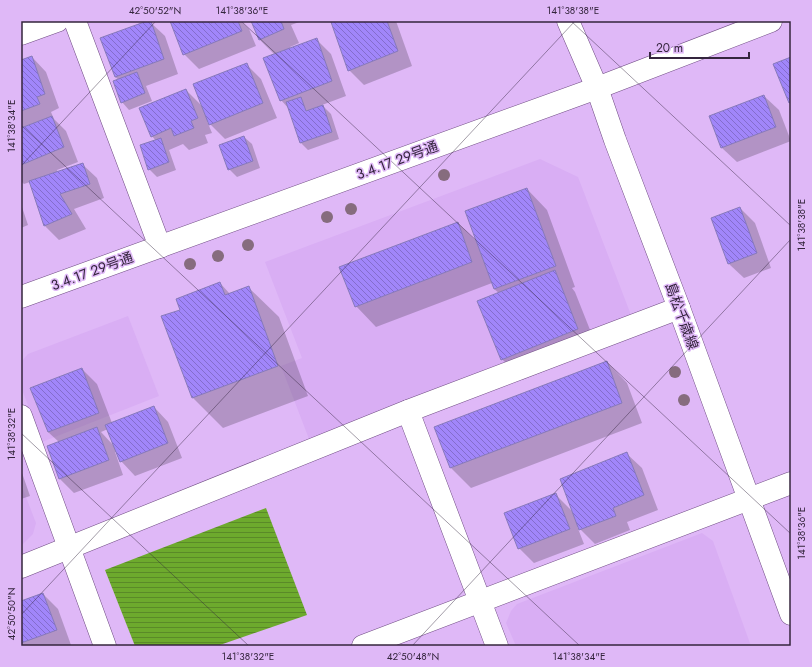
<svg xmlns="http://www.w3.org/2000/svg" width="812" height="667" font-family="Jost,'Noto Sans JP',sans-serif">
<style>
.built{fill:#d9aef4}
.water{fill:url(#water-rules)}
.shadow{fill:#0003;fill-rule:evenodd}
.building{fill:url(#building-back-hatch);stroke:#877aba}
.lines{fill:none;stroke-linecap:round;stroke-linejoin:round}
.minor-casing{stroke:#704d84;stroke-width:23}
.tertiary-casing{stroke:#704d84;stroke-width:23}
.secondary-casing{stroke:#704d84;stroke-width:23}
.minor{stroke:#fff;stroke-width:22}
.tertiary{stroke:#fff;stroke-width:22}
.secondary{stroke:#fff;stroke-width:22}
.tree{fill:#866c7e}
.ticks{fill:none;stroke:#34253d;stroke-width:1;stroke-opacity:0.45}
.labels{text-anchor:middle;dominant-baseline:central;stroke-width:3;stroke-linejoin:round;paint-order:stroke}
.street-label{font-size:14px;fill:#34253d;stroke:#dfb8f7}
.neatline{fill:none;stroke:#34253d;stroke-width:1.5}
.ticks-label{font-size:10px;text-anchor:middle;fill:#34253d}
</style>
<defs>
<pattern id="water-rules" width="6" height="5" patternUnits="userSpaceOnUse"><rect width="6" height="5" fill="#6daa2d"/><path d="M0 2.5h6" fill="none" stroke="#5a8a28"/></pattern>
<pattern id="building-back-hatch" width="6" height="6" patternUnits="userSpaceOnUse"><rect width="6" height="6" fill="#a186fa"/><path d="M-1 5l2 2M0 0l6 6M5-1l2 2" fill="none" stroke="#846dcc"/></pattern>
</defs>
<rect width="100%" height="100%" fill="#dfb8f7"/>
<g class="built">
<path d="M540,159L578,177L631,315L309,439L281,366L302,358L265,262Z"/>
<path d="M128,316L159,396L42,442L21,387V362L28,354Z"/>
<path d="M21,484L36,523L33,534L21,546Z"/>
<path d="M702,533L713,541L751,646H516L506,623L511,611L517,604Z"/>
</g>
<path class="water" d="M266,508L307,615L217,646H135L105,570Z"/>
<g class="shadow">
<path d="M149,21L165,36L178,74L146,86L152,101L129,110L122,102L119,80L115,77Z"/>
<path d="M171,21H241L249,29L256,46L199,69L184,54Z"/>
<path d="M252,21H302L291,25L299,43L290,47V49L316,39L331,54L346,96L322,105L331,114L339,139L308,150L301,143L289,109L281,100L275,55L259,39Z"/>
<path d="M337,21H396L412,66L364,85L349,70Z"/>
<path d="M32,57L46,72L59,108L51,112L54,119L66,131L78,162L57,170L58,172L82,164L97,178L104,198L74,209L86,229L59,240L45,226L30,182L24,184L21,181V61Z"/>
<path d="M246,64L261,79L277,118L225,139L207,121L212,133L205,135L208,143L189,150L183,144L169,150L176,170L157,177L149,169L156,141L152,136L186,90L203,107Z"/>
<path d="M764,96L779,110L791,141L737,162L722,148Z"/>
<path d="M244,137L252,144L260,168L237,177L229,169Z"/>
<path d="M527,189L547,210L575,287L572,288L575,292L598,350L522,380L502,359L499,293L494,289L492,283L376,327L356,306L458,223L478,243Z"/>
<path d="M21,204L28,225L21,228Z"/>
<path d="M740,208L755,223L771,268L744,278L729,264L712,218Z"/>
<path d="M220,283L230,294L248,287L279,317L308,396L223,428L193,398L162,317L182,310Z"/>
<path d="M607,362L627,383L642,423L471,488L451,468Z"/>
<path d="M82,369L97,384L112,423L154,407L168,422L182,458L135,476L121,461L117,452H115L123,475L74,493L59,478V442L48,432L32,388ZM108,429L114,446L101,432Z"/>
<path d="M627,454L642,468L658,510L627,522L630,530L595,544L577,526L584,544L534,563L519,548L555,494L573,512Z"/>
<path d="M21,470L30,496L21,499Z"/>
<path d="M43,594L58,609L71,645L67,646H24L21,643V603Z"/>
</g>
<g class="building">
<path d="M147,21H151L164,59L115,77L100,38Z"/>
<path d="M170,21H211V23L216,21H238L242,31L183,55Z"/>
<path d="M251,21H281L284,29L259,40Z"/>
<path d="M334,21H387L398,51L348,71L331,22Z"/>
<path d="M317,38L332,81L280,101L263,58Z"/>
<path d="M32,56L45,94L37,97L40,104L21,111V60Z"/>
<path d="M791,57V102L789,103L773,64Z"/>
<path d="M247,63L263,103L209,125L193,84Z"/>
<path d="M137,72L145,93L121,103L113,81Z"/>
<path d="M186,89L198,118L191,121L194,128L174,136L171,128L151,137L139,108Z"/>
<path d="M764,95L776,127L721,148L709,116Z"/>
<path d="M301,97L306,111L323,105L332,132L300,143L286,102Z"/>
<path d="M52,116L64,147L21,165V128Z"/>
<path d="M244,136L253,161L228,170L219,145Z"/>
<path d="M161,138L169,162L148,170L140,145Z"/>
<path d="M83,163L90,184L60,194L72,214L44,226L29,181Z"/>
<path d="M527,188L556,266L494,289L465,211Z"/>
<path d="M740,207L757,253L728,264L711,218Z"/>
<path d="M458,222L472,262L355,307L339,267Z"/>
<path d="M555,270L578,329L501,360L477,301Z"/>
<path d="M220,282L225,295L249,286L278,366L192,398L161,316L180,310L176,299Z"/>
<path d="M607,361L622,403L450,468L434,427Z"/>
<path d="M82,368L99,413L48,432L30,388Z"/>
<path d="M154,406L168,443L120,462L105,425Z"/>
<path d="M97,427L109,460L59,479L47,446Z"/>
<path d="M627,452L644,495L613,508L616,516L579,530L560,479Z"/>
<path d="M556,493L570,529L518,549L504,513Z"/>
<path d="M43,593L57,630L21,643V601Z"/>
</g>
<g class="lines">
<defs>
<g id="minor">
<path d="M75,21L160,247"/>
<path d="M21,34L57,21"/>
<path d="M408,411L497,646"/>
<path d="M21,416L105,646"/>
<path d="M21,567L408,411L679,308"/>
<path d="M363,646L791,483"/>
</g>
<path id="tertiary" d="M21,297L597,88L771,21"/>
<path id="secondary" d="M568,21L597,88L615,140L679,308L791,614"/>
</defs>
<use href="#minor" class="minor-casing"/>
<use href="#tertiary" class="tertiary-casing"/>
<use href="#secondary" class="secondary-casing"/>
<use href="#minor" class="minor"/>
<use href="#tertiary" class="tertiary"/>
<use href="#secondary" class="secondary"/>
</g>
<g class="tree">
<circle cx="444" cy="175" r="6"/>
<circle cx="351" cy="209" r="6"/>
<circle cx="327" cy="217" r="6"/>
<circle cx="248" cy="245" r="6"/>
<circle cx="218" cy="256" r="6"/>
<circle cx="190" cy="264" r="6"/>
<circle cx="675" cy="372" r="6"/>
<circle cx="684" cy="400" r="6"/>
</g>
<path class="ticks" d="M241,21L791,534M571,21L791,226M21,125L580,646M21,166L156,21M21,433L249,646M21,615L575,21M412,646L791,239"/>
<g class="labels">
<g class="street-label">
<text transform="translate(397 160) rotate(-20)">3.4.17 29号通</text>
<text transform="translate(92 271) rotate(-20)">3.4.17 29号通</text>
<text transform="translate(682 316) rotate(70)">島松千歳線</text>
</g>
</g>
<rect width="812" height="667" fill="none" stroke="#dfb8f7" stroke-width="44"/>
<path d="M650 52v6h99v-6" fill="none" stroke="#34253d" stroke-width="2"/>
<text x="656" y="52" font-size="12" fill="#34253d" stroke="#dfb8f7" stroke-width="3" paint-order="stroke">20 m</text>
<rect x="22" y="22" width="768" height="623" class="neatline"/>
<g class="ticks-label">
<text x="155" y="14">42°50'52"N</text>
<text x="242" y="14">141°38'36"E</text>
<text x="573" y="14">141°38'38"E</text>
<text transform="translate(11 126) rotate(-90)" y="4">141°38'34"E</text>
<text transform="translate(801 225) rotate(-90)" y="4">141°38'38"E</text>
<text transform="translate(11 434) rotate(-90)" y="4">141°38'32"E</text>
<text transform="translate(801 533) rotate(-90)" y="4">141°38'36"E</text>
<text transform="translate(11 614) rotate(-90)" y="4">42°50'50"N</text>
<text x="248" y="660">141°38'32"E</text>
<text x="413" y="660">42°50'48"N</text>
<text x="579" y="660">141°38'34"E</text>
</g>
</svg>
